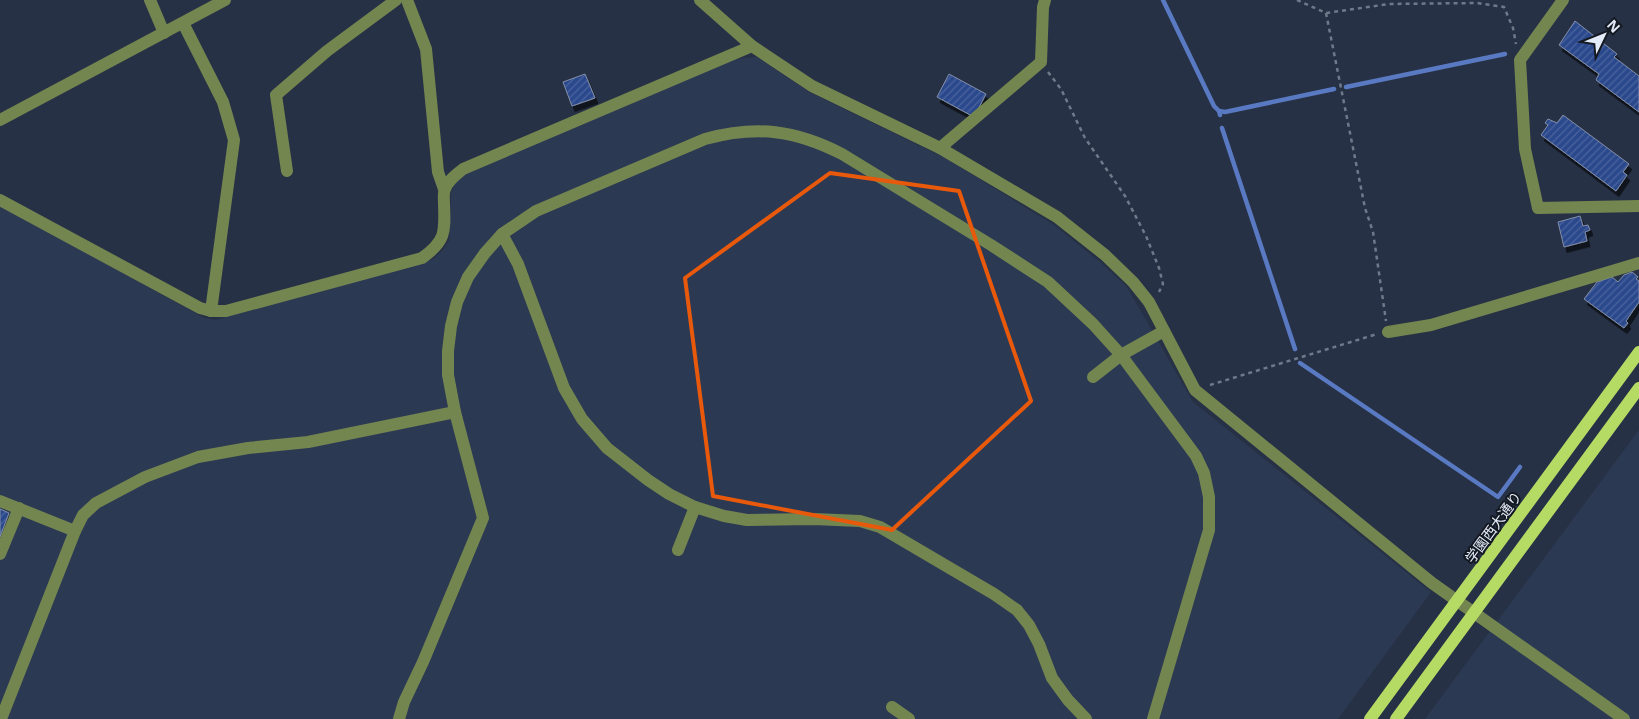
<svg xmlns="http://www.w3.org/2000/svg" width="1639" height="719" font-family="'Open Sans','Noto Sans JP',sans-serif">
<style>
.built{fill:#2c3953}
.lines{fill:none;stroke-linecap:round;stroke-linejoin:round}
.stream{stroke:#597ac3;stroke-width:4.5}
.building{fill:url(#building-hatch);stroke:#838fa8;filter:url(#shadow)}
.path{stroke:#70798a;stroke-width:2.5;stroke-dasharray:4 4;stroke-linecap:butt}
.minor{stroke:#748650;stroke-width:12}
.major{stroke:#b6db65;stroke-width:12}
.marked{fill:none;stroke:#e8590c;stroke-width:4;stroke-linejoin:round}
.labels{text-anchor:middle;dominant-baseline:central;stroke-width:4;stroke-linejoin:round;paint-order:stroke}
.street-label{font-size:14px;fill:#e4ebf8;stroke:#141922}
</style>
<defs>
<pattern id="building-hatch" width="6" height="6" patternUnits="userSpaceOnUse" patternTransform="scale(1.25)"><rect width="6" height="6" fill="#2c498d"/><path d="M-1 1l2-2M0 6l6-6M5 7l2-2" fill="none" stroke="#4a639e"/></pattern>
<filter id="shadow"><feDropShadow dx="3" dy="5.5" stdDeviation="0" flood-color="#0009"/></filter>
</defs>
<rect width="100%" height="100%" fill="#273145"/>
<g class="built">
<path d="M757,57L811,93L945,158L1054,225L1100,262L1127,287L1193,402L1431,592L1338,719H0V205L204,318L216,320L433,259L443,250L449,241L451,193L455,182L465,173L731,59Z"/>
<path d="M1639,430V719H1425Z"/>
</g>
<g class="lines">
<g class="stream">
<path d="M1163,0L1214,106L1219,111L1220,115"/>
<path d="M1346,87L1505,54"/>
<path d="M1219,111L1225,112L1334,89"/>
<path d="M1222,128L1295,349"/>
<path d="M1300,363L1498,497L1520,467"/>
</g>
</g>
<g class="building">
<path d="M1575,21L1617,54L1614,57L1639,76V112L1596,80L1599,74L1559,45Z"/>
<path d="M585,74L595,98L572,106L563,82Z"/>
<path d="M949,74L986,94L974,117L937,97Z"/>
<path d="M1563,115L1629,164L1623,172L1627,175L1616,191L1541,135L1548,125L1545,123L1548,119L1557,123Z"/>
<path d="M1580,216L1583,226L1588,225L1590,230L1585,232L1587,241L1564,247L1558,222Z"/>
<path d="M1632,272L1638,277L1636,279L1639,281V302L1626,321L1628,323L1624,328L1584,299L1597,282L1612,277L1618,282L1624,275Z"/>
<path d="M0,509L9,513L0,537Z"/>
</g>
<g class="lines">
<g class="path">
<path d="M1297,0L1326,13L1389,4L1477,3L1504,7L1513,28L1516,44"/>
<path d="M1326,13L1365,208L1373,232L1386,321"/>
<path d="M1048,72L1061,89L1085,138L1125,196L1146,236L1159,268L1163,284L1159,292"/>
<path d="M1210,385L1377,334"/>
</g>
<g class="minor">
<path d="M150,0L164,33"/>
<path d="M407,0L426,49L438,172L444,189"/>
<path d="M700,0L752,46L812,86L940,148L1057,217L1105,255L1133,282L1149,302L1195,390L1432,583L1624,719"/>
<path d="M1563,0L1520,60L1525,149L1538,208L1639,206"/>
<path d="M183,23L223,102L234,140L211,311"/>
<path d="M0,120L225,0"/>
<path d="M940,148L1041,62L1043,7L1045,0"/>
<path d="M287,171L276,95L327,51L396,0"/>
<path d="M0,200L200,308L211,311H226L422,258C446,241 445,232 444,204C444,200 443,193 445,189C448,180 457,174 463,169L752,46"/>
<path d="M502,234L518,264L564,388L582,419L607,448L648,480L669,494L695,507L724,516L747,520L814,519L860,521L880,527L994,594L1017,610L1029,625L1039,644L1052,678L1068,700L1086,719"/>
<path d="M1388,332L1431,325L1639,263"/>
<path d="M1093,377L1121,355L1164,331"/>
<path d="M0,501L75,531"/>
<path d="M678,550L695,507"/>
<path d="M0,554L19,508"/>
<path d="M892,707L909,719"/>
<path d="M1,719L75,531L83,515L96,503L145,477L198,457L248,448L308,442L455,412"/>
<path d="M399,719L404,702L423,662L483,518L455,412L448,375V351L451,326L457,302L468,277L485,253L502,234L536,211L705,139C757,125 795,130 842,154L991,245L1048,282L1093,324L1121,355L1196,456L1204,473L1209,497V530L1153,719"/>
</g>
<g class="major">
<path d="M1370,719L1639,352"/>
<path d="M1396,719L1639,388"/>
</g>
</g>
<path class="marked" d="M830,173L959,191L1031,401L892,530L713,496L685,278Z"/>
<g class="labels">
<g class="street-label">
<text transform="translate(1493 527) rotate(-54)">学園西大通り</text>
</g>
</g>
<g transform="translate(1604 35) rotate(47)" stroke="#141922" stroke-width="4" paint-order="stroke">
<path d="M0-4L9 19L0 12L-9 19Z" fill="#e4ebf8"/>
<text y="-8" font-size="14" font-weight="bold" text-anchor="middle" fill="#e4ebf8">N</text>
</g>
</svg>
